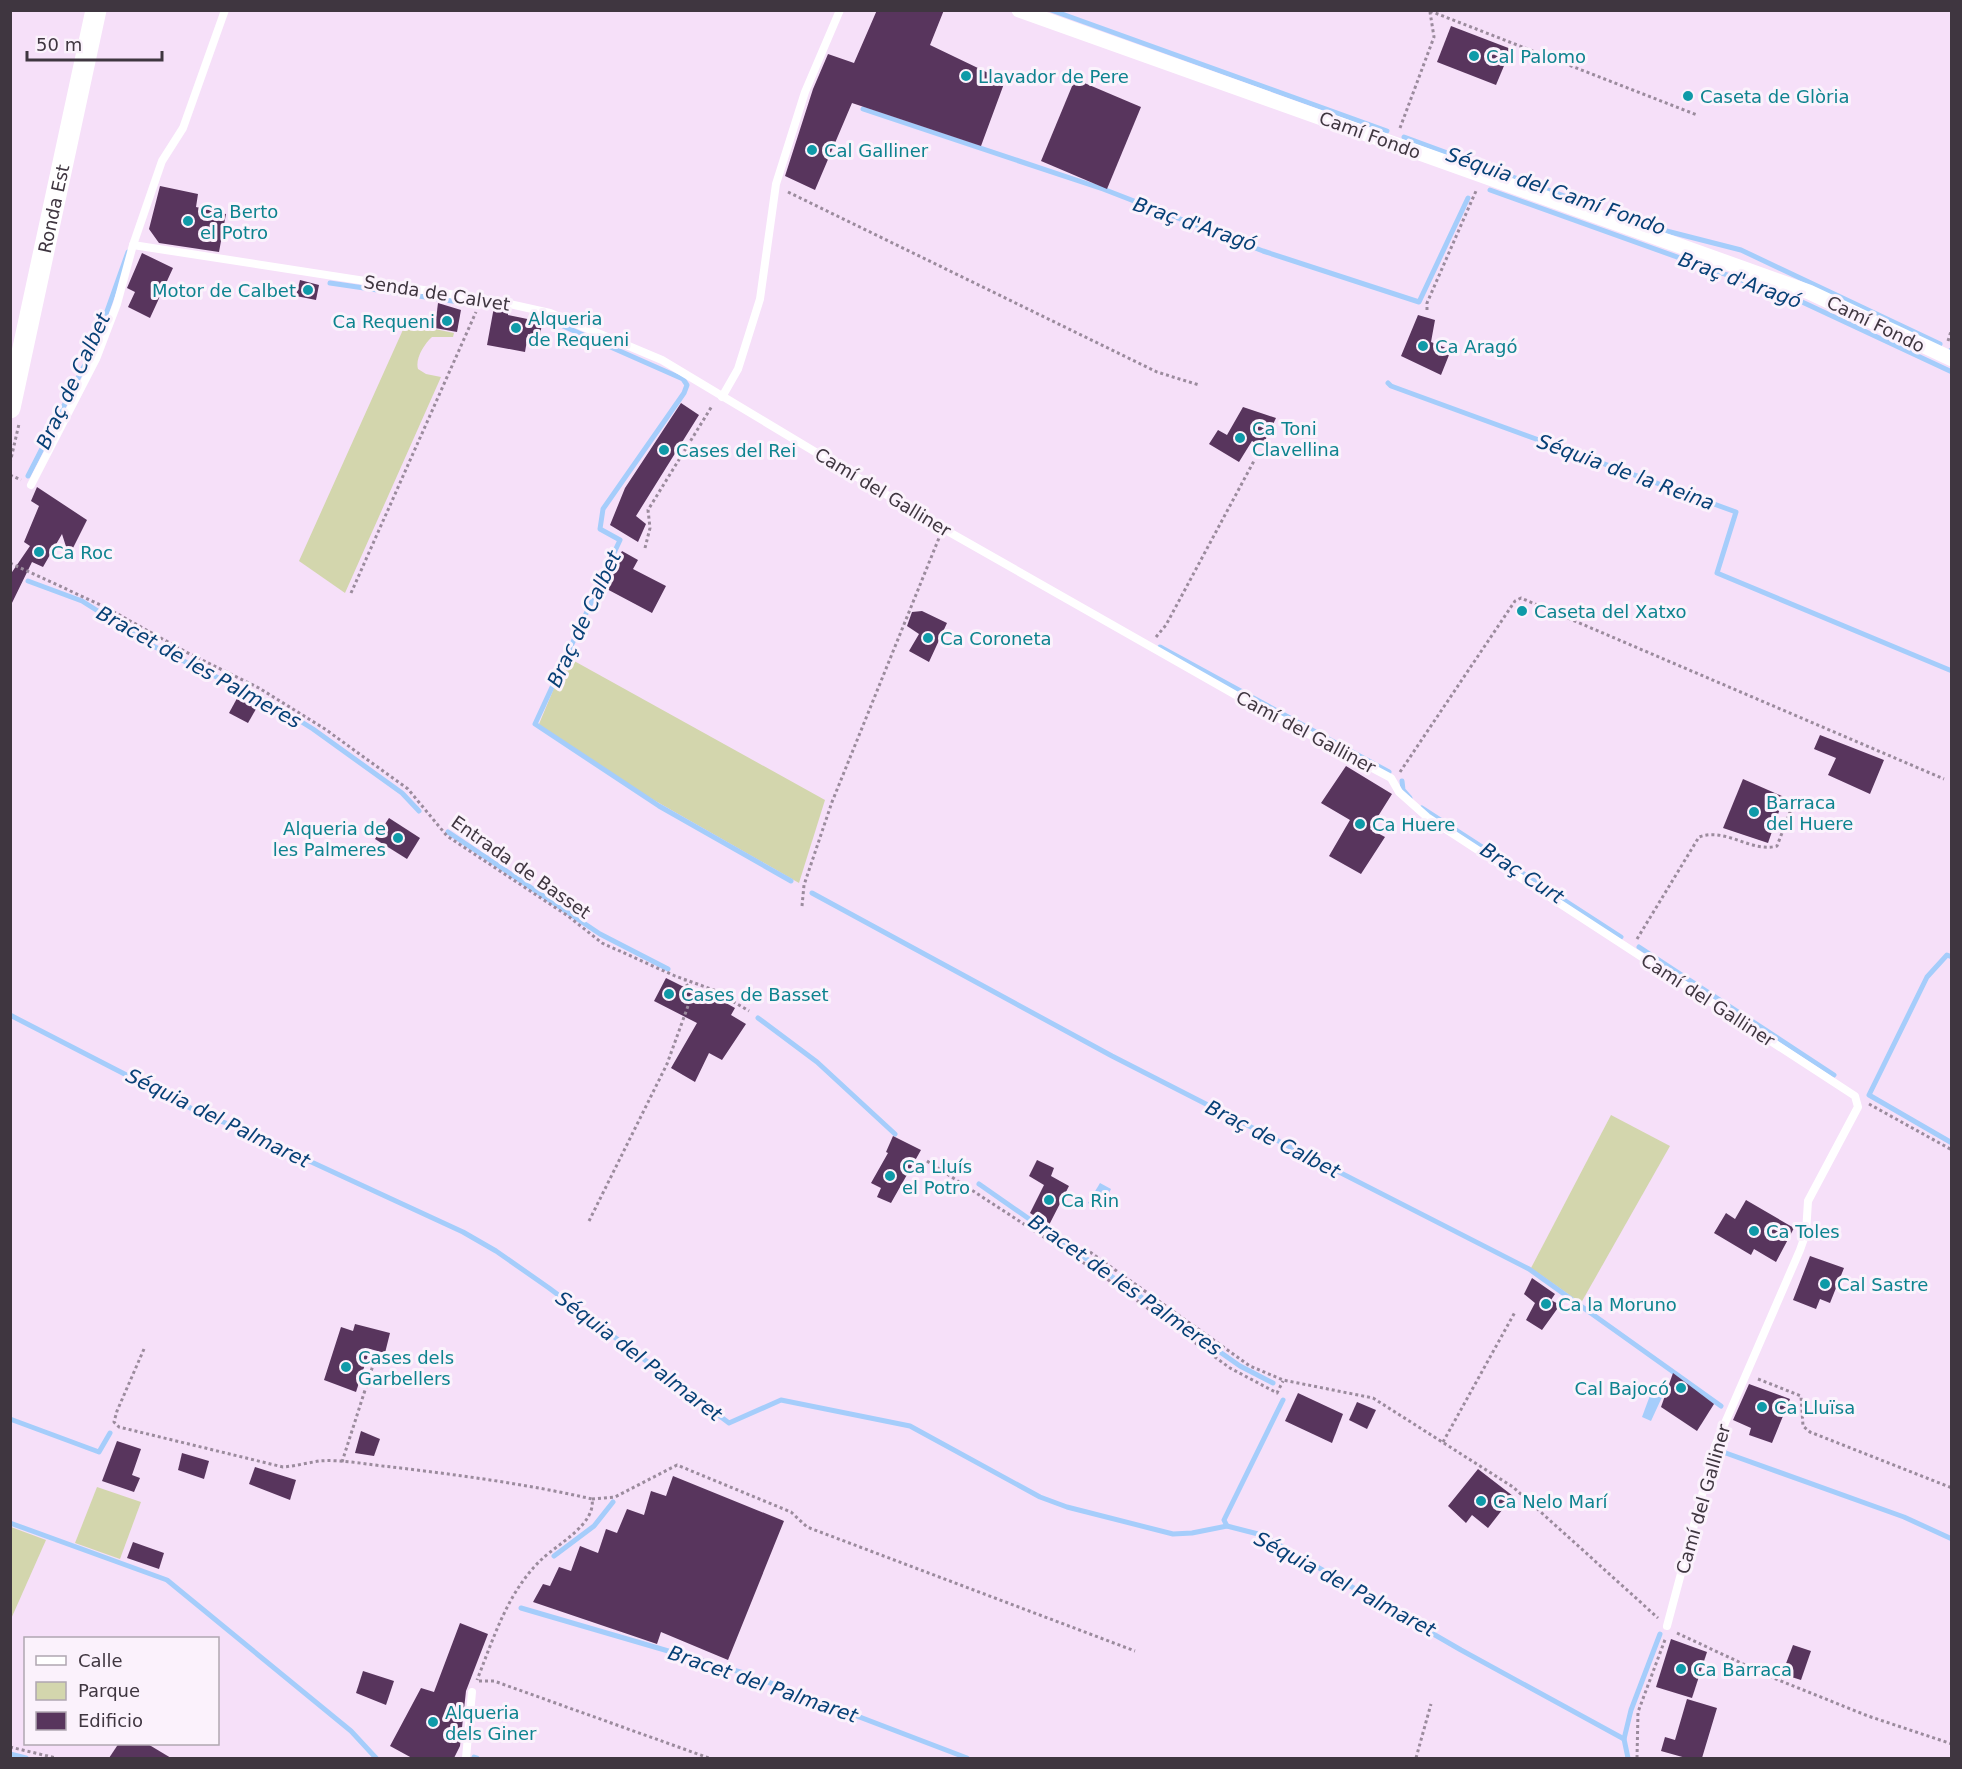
<svg xmlns="http://www.w3.org/2000/svg" width="1962" height="1769" font-family="'DejaVu Sans',sans-serif">
<style>
.green{fill:#d3d6ad}
.water{fill:#a5cdfb}
.lines{fill:none;stroke-linecap:round;stroke-linejoin:round}
.stream{stroke:#a5cdfb;stroke-width:5}
.building{fill:#58355d}
.path{stroke:#9b8b9d;stroke-width:3;stroke-dasharray:3 3;stroke-linecap:butt}
.lane{stroke:#fff;stroke-width:8}
.street{stroke:#fff;stroke-width:15}
.secondary{stroke:#fff;stroke-width:21}
.culture-dot{fill:#0f9aa8;stroke:#fbf2fc;stroke-width:2}
.labels{text-anchor:middle;dominant-baseline:central;stroke-width:6;stroke-linejoin:round;paint-order:stroke}
.culture-label{font-size:18px;fill:#0d838f;stroke:#fbf2fc;text-anchor:start}
.street-label{font-size:18px;fill:#3f3640;stroke:#fbf2fc}
.water-label{font-size:20px;font-style:italic;fill:#074076;stroke:#fbf2fc}
</style>
<rect width="100%" height="100%" fill="#f6e0f9"/>
<g class="green">
<path d="M406,323L454,333L453,337H432C424,344 415,359 418,369L426,374L441,377L345,593L299,561Z"/>
<path d="M567,657L825,800L799,883L652,799L551,735L539,724Z"/>
<path d="M1611,1115L1670,1146L1581,1303L1531,1268Z"/>
<path d="M97,1487L141,1502L120,1559L75,1543Z"/>
<path d="M11,1527L46,1540L11,1619L10,1527Z"/>
</g>
<g class="water">
<path d="M1100,1183L1111,1189L1100,1210L1088,1203Z"/>
<path d="M1652,1390L1663,1395L1651,1421L1642,1417Z"/>
</g>
<g class="lines">
<g class="stream">
<path d="M1051,10L1387,131"/>
<path d="M863,109L1103,189L1263,251L1419,302L1468,198"/>
<path d="M1404,137L1594,207"/>
<path d="M1490,190L1800,301L1952,372"/>
<path d="M1639,224L1741,250L1940,344"/>
<path d="M330,283L473,304"/>
<path d="M563,326L683,379L687,385L684,393L603,509L600,529L620,540L535,724L659,806L791,881"/>
<path d="M1951,350H1952"/>
<path d="M1388,383L1391,386L1736,512L1717,573L1952,671"/>
<path d="M28,476L95,345L128,252"/>
<path d="M28,581L82,601L155,647L276,706L313,729L402,793L419,811"/>
<path d="M1160,647L1389,772"/>
<path d="M1402,781L1403,790L1410,798"/>
<path d="M1422,808L1621,937"/>
<path d="M448,832L600,934L668,969"/>
<path d="M812,893L1112,1056L1529,1269L1721,1406"/>
<path d="M1639,947L1834,1075"/>
<path d="M1952,957L1947,955L1927,977L1869,1095L1952,1143"/>
<path d="M10,1015L208,1117L229,1124L463,1232L496,1251L549,1288L729,1423L781,1400L910,1426L1040,1497L1067,1507L1173,1534L1192,1533L1227,1526L1262,1535L1461,1650L1624,1739L1628,1758"/>
<path d="M758,1018L817,1062L895,1134"/>
<path d="M979,1184L1240,1366L1273,1383"/>
<path d="M10,1419L99,1452L110,1433"/>
<path d="M1723,1452L1904,1517L1952,1539"/>
<path d="M10,1523L167,1580L351,1731L376,1758"/>
<path d="M1227,1526L1224,1520L1283,1400"/>
<path d="M554,1556L594,1526L613,1502"/>
<path d="M521,1608L747,1674L967,1758"/>
<path d="M1624,1739L1631,1710L1660,1634"/>
<path d="M10,1754L26,1758"/>
<path d="M474,1757L477,1758"/>
</g>
</g>
<g class="building">
<path d="M877,10H944L930,45L1005,81L981,146L852,103L815,190L785,176L813,89L828,54L854,63Z"/>
<path d="M1451,26L1511,49L1496,85L1437,62Z"/>
<path d="M1075,79L1141,107L1107,189L1041,161Z"/>
<path d="M160,186L198,194L196,207L226,214L219,252L159,243L149,229Z"/>
<path d="M142,253L173,268L150,318L128,307L135,292L127,288Z"/>
<path d="M300,280L319,285L316,300L296,296Z"/>
<path d="M438,303L461,310L457,332L435,328Z"/>
<path d="M494,307L508,311V315L542,322L540,337L528,334L525,352L487,345Z"/>
<path d="M1418,315L1435,320L1431,342L1451,350L1441,375L1401,356Z"/>
<path d="M681,403L699,415L636,516L646,524L638,542L610,525L625,488Z"/>
<path d="M1243,407L1276,418L1262,447L1252,441L1239,462L1209,444L1218,430L1227,435Z"/>
<path d="M37,487L87,520L69,556L62,534L43,567L32,562L10,607V575L30,546L24,542L39,506L31,501Z"/>
<path d="M622,551L638,560L633,569L666,586L652,613L603,587Z"/>
<path d="M922,611L947,623L929,662L909,651L919,634L907,626L912,612Z"/>
<path d="M241,691L260,702L248,723L229,713Z"/>
<path d="M1820,735L1884,760L1870,794L1828,775L1836,758L1814,749Z"/>
<path d="M1346,766L1392,794L1370,829L1385,837L1361,874L1329,856L1350,820L1321,803Z"/>
<path d="M1743,779L1784,797L1768,843L1723,828Z"/>
<path d="M389,818L420,838L407,859L375,839Z"/>
<path d="M666,978L704,997L706,992L735,1008L731,1015L746,1024L722,1060L709,1053L695,1082L671,1068L697,1023L654,1001Z"/>
<path d="M893,1136L921,1150L891,1203L877,1197L881,1188L871,1183L888,1153L886,1152Z"/>
<path d="M1037,1160L1054,1168L1051,1176L1069,1186L1049,1225L1030,1213L1044,1185L1029,1176Z"/>
<path d="M1746,1200L1794,1228L1776,1262L1754,1249L1751,1255L1714,1233L1726,1213L1735,1219Z"/>
<path d="M1810,1256L1844,1268L1830,1303L1820,1299L1816,1309L1793,1300Z"/>
<path d="M1532,1278L1555,1294L1551,1300L1560,1305L1542,1330L1526,1320L1535,1303L1524,1294Z"/>
<path d="M355,1324L390,1333L385,1353L370,1349L356,1392L324,1380L341,1327L353,1331Z"/>
<path d="M1673,1373L1714,1404L1697,1431L1661,1407Z"/>
<path d="M1749,1384L1790,1399L1772,1443L1749,1435L1751,1428L1733,1420Z"/>
<path d="M1298,1393L1343,1414L1332,1443L1285,1421Z"/>
<path d="M1357,1402L1376,1410L1367,1429L1349,1420Z"/>
<path d="M361,1431L380,1439L374,1456L355,1453Z"/>
<path d="M117,1441L141,1449L132,1475L140,1478L134,1492L102,1481Z"/>
<path d="M182,1453L209,1461L204,1479L178,1470Z"/>
<path d="M255,1467L296,1480L290,1500L249,1484Z"/>
<path d="M1478,1469L1513,1496L1488,1528L1472,1515L1466,1523L1448,1506Z"/>
<path d="M673,1476L784,1521L728,1660L661,1632L657,1644L533,1602L543,1584L550,1586L559,1567L571,1571L580,1546L598,1553L606,1529L617,1533L627,1509L644,1515L651,1491L666,1496Z"/>
<path d="M133,1542L164,1553L159,1569L127,1558Z"/>
<path d="M460,1623L488,1634L466,1691L460,1746L454,1758H412L390,1746L421,1688L434,1692Z"/>
<path d="M1671,1639L1707,1652L1692,1698L1656,1687Z"/>
<path d="M1793,1645L1811,1651L1801,1680L1782,1674Z"/>
<path d="M363,1671L394,1681L386,1705L356,1693Z"/>
<path d="M1687,1699L1717,1708L1702,1758H1686L1661,1751L1665,1737L1675,1740Z"/>
<path d="M119,1743H146L171,1758H109Z"/>
</g>
<g class="lines">
<g class="path">
<path d="M1430,11L1697,115"/>
<path d="M1400,128L1434,37L1430,12"/>
<path d="M788,192L1157,372L1199,385"/>
<path d="M1427,310V303L1476,191"/>
<path d="M1948,341L1952,328"/>
<path d="M10,463L19,424"/>
<path d="M10,475L21,480"/>
<path d="M645,548L650,528L648,510L712,406"/>
<path d="M10,563L105,607L186,652L259,688L325,729L408,789L447,836L568,916L602,943L675,976L714,990L749,1011"/>
<path d="M351,593L476,312"/>
<path d="M1156,637L1166,625L1255,459"/>
<path d="M1400,772L1515,601L1521,598L1944,779"/>
<path d="M802,906L804,885L832,802L939,538"/>
<path d="M1637,939L1699,837C1726,827 1751,853 1777,846L1795,799"/>
<path d="M1869,1104L1952,1150"/>
<path d="M927,1161L1096,1271L1230,1368L1277,1393L1283,1381"/>
<path d="M589,1221L667,1064L692,995L685,981"/>
<path d="M1090,1252L1250,1366L1283,1380L1373,1398L1513,1487L1658,1618"/>
<path d="M144,1349L117,1411L114,1422L119,1427L283,1467C295,1466 307,1463 319,1461C342,1459 369,1465 392,1467C459,1475 527,1484 592,1499C596,1524 559,1543 542,1559C508,1591 494,1637 477,1680"/>
<path d="M1758,1379L1801,1396L1803,1426L1810,1432L1952,1488"/>
<path d="M1443,1442L1515,1312"/>
<path d="M342,1462L375,1359"/>
<path d="M592,1499L615,1497L677,1465L791,1512L807,1527L1135,1651"/>
<path d="M1677,1633L1771,1677L1868,1716L1952,1744"/>
<path d="M479,1681H494L709,1758"/>
<path d="M10,1747L56,1758"/>
<path d="M1416,1758L1431,1704"/>
<path d="M1637,1758L1638,1712L1666,1637"/>
</g>
<g class="lane">
<path d="M133,245L501,302L550,313L662,360L942,528L1248,702L1391,778L1399,792L1427,817L1855,1096L1858,1107L1808,1201L1806,1233L1800,1250L1715,1446L1667,1626"/>
<path d="M722,397L738,369L760,299L776,184L805,92L840,10"/>
<path d="M31,485L96,359L117,304L133,245L162,161L183,128L225,10"/>
<path d="M466,1758L472,1692"/>
</g>
<path class="street" d="M1019,10L1809,292L1952,359"/>
<path class="secondary" id="s1" d="M10,408L96,10"/>
</g>
<g class="culture-dot">
<circle cx="1474" cy="56" r="6"/>
<circle cx="966" cy="76" r="6"/>
<circle cx="1688" cy="96" r="6"/>
<circle cx="812" cy="150" r="6"/>
<circle cx="188" cy="221" r="6"/>
<circle cx="308" cy="290" r="6"/>
<circle cx="447" cy="321" r="6"/>
<circle cx="516" cy="328" r="6"/>
<circle cx="1423" cy="346" r="6"/>
<circle cx="1240" cy="438" r="6"/>
<circle cx="664" cy="450" r="6"/>
<circle cx="39" cy="552" r="6"/>
<circle cx="1522" cy="611" r="6"/>
<circle cx="928" cy="638" r="6"/>
<circle cx="1754" cy="812" r="6"/>
<circle cx="1360" cy="824" r="6"/>
<circle cx="398" cy="838" r="6"/>
<circle cx="669" cy="994" r="6"/>
<circle cx="890" cy="1176" r="6"/>
<circle cx="1049" cy="1200" r="6"/>
<circle cx="1754" cy="1231" r="6"/>
<circle cx="1825" cy="1284" r="6"/>
<circle cx="1546" cy="1304" r="6"/>
<circle cx="346" cy="1367" r="6"/>
<circle cx="1681" cy="1388" r="6"/>
<circle cx="1762" cy="1407" r="6"/>
<circle cx="1481" cy="1501" r="6"/>
<circle cx="1681" cy="1669" r="6"/>
<circle cx="433" cy="1722" r="6"/>
</g>
<g class="labels">
<g class="culture-label">
<text x="1486" y="56">Cal Palomo</text>
<text x="978" y="76">Llavador de Pere</text>
<text x="1700" y="96">Caseta de Glòria</text>
<text x="824" y="150">Cal Galliner</text>
<text x="200" y="211">Ca Berto<tspan x="200" dy="21">el Potro</tspan></text>
<text x="296" y="290" text-anchor="end">Motor de Calbet</text>
<text x="528" y="318">Alqueria<tspan x="528" dy="21">de Requeni</tspan></text>
<text x="435" y="321" text-anchor="end">Ca Requeni</text>
<text x="1435" y="346">Ca Aragó</text>
<text x="1252" y="428">Ca Toni<tspan x="1252" dy="21">Clavellina</tspan></text>
<text x="676" y="450">Cases del Rei</text>
<text x="51" y="552">Ca Roc</text>
<text x="1534" y="611">Caseta del Xatxo</text>
<text x="940" y="638">Ca Coroneta</text>
<text x="1766" y="802">Barraca<tspan x="1766" dy="21">del Huere</tspan></text>
<text x="1372" y="824">Ca Huere</text>
<text x="386" y="828" text-anchor="end">Alqueria de<tspan x="386" dy="21">les Palmeres</tspan></text>
<text x="681" y="994">Cases de Basset</text>
<text x="902" y="1166">Ca Lluís<tspan x="902" dy="21">el Potro</tspan></text>
<text x="1061" y="1200">Ca Rin</text>
<text x="1766" y="1231">Ca Toles</text>
<text x="1837" y="1284">Cal Sastre</text>
<text x="1558" y="1304">Ca la Moruno</text>
<text x="358" y="1357">Cases dels<tspan x="358" dy="21">Garbellers</tspan></text>
<text x="1669" y="1388" text-anchor="end">Cal Bajocó</text>
<text x="1774" y="1407">Ca Lluïsa</text>
<text x="1493" y="1501">Ca Nelo Marí</text>
<text x="1693" y="1669">Ca Barraca</text>
<text x="445" y="1712">Alqueria<tspan x="445" dy="21">dels Giner</tspan></text>
</g>
<g class="street-label">
<text transform="translate(1370 135) rotate(20)">Camí Fondo</text>
<text stroke="none"><textPath href="#s1" startOffset="204">Ronda Est</textPath></text>
<text transform="translate(437 293) rotate(9)">Senda de Calvet</text>
<text transform="translate(1876 324) rotate(26)">Camí Fondo</text>
<text transform="translate(883 492) rotate(31)">Camí del Galliner</text>
<text transform="translate(1306 732) rotate(28)">Camí del Galliner</text>
<text transform="translate(521 867) rotate(35)">Entrada de Basset</text>
<text transform="translate(1708 1000) rotate(33)">Camí del Galliner</text>
<text transform="translate(1703 1499) rotate(-74)">Camí del Galliner</text>
</g>
<g class="water-label">
<text transform="translate(1556 191) rotate(19)">Séquia del Camí Fondo</text>
<text transform="translate(1195 224) rotate(19)">Braç d'Aragó</text>
<text transform="translate(1740 280) rotate(20)">Braç d'Aragó</text>
<text transform="translate(73 381) rotate(-65)">Braç de Calbet</text>
<text transform="translate(1626 472) rotate(20)">Séquia de la Reina</text>
<text transform="translate(584 619) rotate(-65)">Braç de Calbet</text>
<text transform="translate(199 667) rotate(29)">Bracet de les Palmeres</text>
<text transform="translate(1522 873) rotate(33)">Braç Curt</text>
<text transform="translate(218 1118) rotate(26)">Séquia del Palmaret</text>
<text transform="translate(1273 1139) rotate(27)">Braç de Calbet</text>
<text transform="translate(1125 1285) rotate(35)">Bracet de les Palmeres</text>
<text transform="translate(639 1356) rotate(37)">Séquia del Palmaret</text>
<text transform="translate(1345 1584) rotate(28)">Séquia del Palmaret</text>
<text transform="translate(763 1684) rotate(19)">Bracet del Palmaret</text>
</g>
</g>
<rect width="1962" height="1769" fill="none" stroke="#3f3640" stroke-width="24"/>
<rect x="24" y="1637" width="195" height="108" fill="#fbf2fc" stroke="#b0a7b1" stroke-width="1.5"/>
<rect x="36" y="1656" width="30" height="9" fill="#ffffff" stroke="#b0a7b1" stroke-width="1.5"/>
<text x="78" y="1667" font-size="18" fill="#3f3640">Calle</text>
<rect x="36" y="1682" width="30" height="18" fill="#d3d6ad" stroke="#b0a7b1" stroke-width="1.5"/>
<text x="78" y="1697" font-size="18" fill="#3f3640">Parque</text>
<rect x="36" y="1712" width="30" height="18" fill="#58355d" stroke="#b0a7b1" stroke-width="1.5"/>
<text x="78" y="1727" font-size="18" fill="#3f3640">Edificio</text>
<path d="M27 51v9h135v-9" fill="none" stroke="#3f3640" stroke-width="3"/>
<text x="36" y="51" font-size="18" fill="#3f3640" stroke="#fbf2fc" stroke-width="4.5" paint-order="stroke">50 m</text>
</svg>
